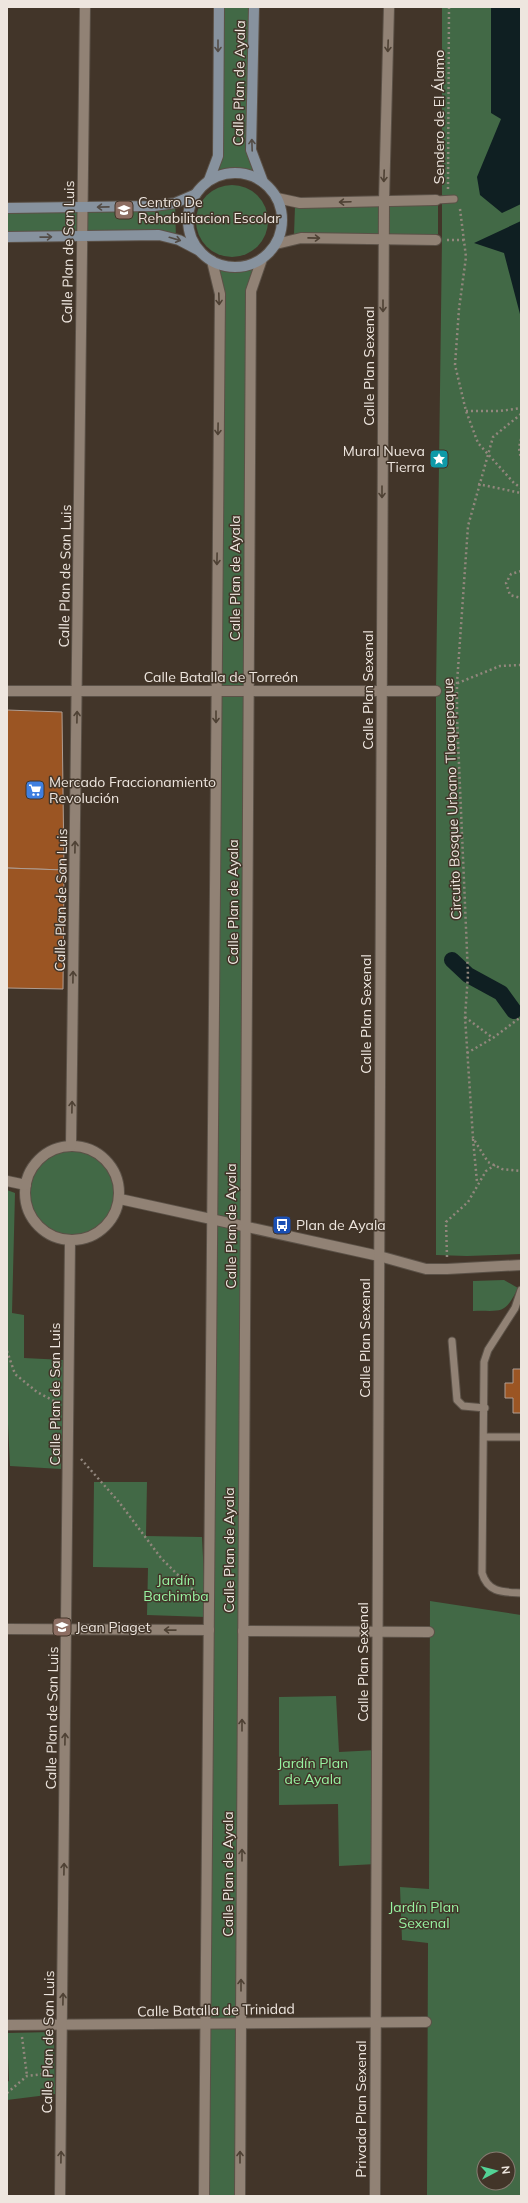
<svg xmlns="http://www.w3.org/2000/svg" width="528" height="2203" font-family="Mulish,sans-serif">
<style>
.green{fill:#426946;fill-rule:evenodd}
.water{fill:#0f1f22}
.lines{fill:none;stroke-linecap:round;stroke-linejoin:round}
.canal{stroke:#0f1f22;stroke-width:16}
.building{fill:#9b5523;stroke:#af9d92}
.lane-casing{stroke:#5b5147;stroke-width:9}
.street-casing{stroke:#5b5147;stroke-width:12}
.secondary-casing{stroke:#5b5147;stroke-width:12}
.path{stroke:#92877d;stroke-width:2.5;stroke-dasharray:2 3;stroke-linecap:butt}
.lane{stroke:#918275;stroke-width:7}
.street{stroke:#918275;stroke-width:10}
.secondary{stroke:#87929e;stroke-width:10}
.oneway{stroke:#534c46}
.oneway2{stroke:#4e4134}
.labels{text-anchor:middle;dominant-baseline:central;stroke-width:3;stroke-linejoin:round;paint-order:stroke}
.street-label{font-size:14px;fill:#eee6df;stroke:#423529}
.poi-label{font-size:14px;fill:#eee6df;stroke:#423529;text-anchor:start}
.park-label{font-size:14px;fill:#97f3a1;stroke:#423529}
</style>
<rect width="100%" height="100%" fill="#423529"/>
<g class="green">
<path d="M221,7H254L251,150L262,176L232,170L218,176L221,158Z"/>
<path d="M442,7H521V1254L467,1256L436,1255V691L442,239Z"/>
<circle cx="232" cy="221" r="36"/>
<path d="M175,203L176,239L7,235V208Z"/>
<path d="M382,205L381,235H294L295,206Z"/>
<path d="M386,205H438V234L386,235Z"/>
<path d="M257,262L251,291L244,688H220L218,264L238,267Z"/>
<path d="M220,691H248L245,1222L212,1219Z"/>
<circle cx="72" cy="1193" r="47"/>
<path d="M7,1190L15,1193L12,1313L24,1315V1358L64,1360L61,1469L10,1466L7,1403Z"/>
<path d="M217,1224L245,1226L240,2196H208L204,2020Z"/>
<path d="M504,1280L518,1288C504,1316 502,1310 473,1311V1281Z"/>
<path d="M94,1482H147L146,1536L202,1537L206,1617L147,1615L148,1568L93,1567Z"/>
<path d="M430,1601L521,1615V2196H427L428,1943L402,1940L400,1887L429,1889ZM484,2159H508V2183H484Z"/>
<path d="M336,1696L339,1752L377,1750L376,1864L339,1866L338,1804L279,1805V1697Z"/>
<path d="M54,2032L55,2094L7,2100V2105V2082L9,2081L7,2033Z"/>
</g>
<g class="water">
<path d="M491,7H521V204L502,213L480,195L477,177L501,119L491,113Z"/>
<path d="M521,221V318L504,253L474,243Z"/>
</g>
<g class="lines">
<path class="canal" d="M452,960L468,975L501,993L514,1011"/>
</g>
<g class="building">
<path d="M7,710L62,712L64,870L7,868Z"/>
<path d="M7,868L64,870L63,989L7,988Z"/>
<path d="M513,1369H521V1413H513V1398H505V1383H513Z"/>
</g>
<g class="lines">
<defs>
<g id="lane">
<path d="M436,200L454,199"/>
<path d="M521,1290L515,1308L488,1350L484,1362L482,1573C488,1593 503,1592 521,1593"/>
<path d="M452,1341L457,1400L463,1406L485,1408"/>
<path d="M484,1437H521"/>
</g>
<g id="street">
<path d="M277,198L300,203L436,200"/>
<path d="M276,244L301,238L436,240"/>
<path d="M7,691H436"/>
<circle cx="72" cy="1193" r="47"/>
<path d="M71,1146L85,7"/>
<path d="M7,1181L26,1185"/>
<path d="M120,1199L379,1256L426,1269H447L521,1265"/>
<path d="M7,1629L209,1630"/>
<path d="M243,1631L429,1632"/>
<path d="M7,2025L426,2022"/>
<path d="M60,2196L70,1241"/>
<path d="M204,2196L220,294L212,261"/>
<path d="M240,2196L251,291L262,259"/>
<path d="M375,2196L384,201L389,7"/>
</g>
<g id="secondary">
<path d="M254,7L251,150L263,182"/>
<circle cx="235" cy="220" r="47"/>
<path d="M209,180L218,156L219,7"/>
<path d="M7,208L154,206L175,203L196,194"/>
<path d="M7,237L159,235L179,240L198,250"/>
</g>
</defs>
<use href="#lane" class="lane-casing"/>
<use href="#street" class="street-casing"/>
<use href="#secondary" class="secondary-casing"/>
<g class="path">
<path d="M448,189L449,7"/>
<path d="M460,209L466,257L459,309L455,365L466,411L478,443L514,483L521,488"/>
<path d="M447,240H464"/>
<path d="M466,411H500L521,408"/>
<path d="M521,414L493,437L468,526L457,683V717L468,975L465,1017L473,1138L488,1162L502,1169L521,1171"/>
<path d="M521,439L519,448L521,459"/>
<path d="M478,484L521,493"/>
<path d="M521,571L511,574L506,583L510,595L521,598"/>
<path d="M448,687L500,666L521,665"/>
<path d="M465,1017L493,1038"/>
<path d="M467,1053L493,1038L521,1017"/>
<path d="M473,1139L477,1182"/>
<path d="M447,1257L446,1222L468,1202L486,1171L495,1165"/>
<path d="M7,1351L15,1374L37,1392L56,1402"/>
<path d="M81,1459L119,1502L161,1558L196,1593"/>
<path d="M22,2037L27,2076"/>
<path d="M7,2093L27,2076L43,2074L49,2068"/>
</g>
<use href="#lane" class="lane"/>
<use href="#street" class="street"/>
<use href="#secondary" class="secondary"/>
</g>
<defs><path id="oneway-shaft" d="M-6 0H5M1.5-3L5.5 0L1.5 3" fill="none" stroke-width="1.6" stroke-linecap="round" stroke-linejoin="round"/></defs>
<g class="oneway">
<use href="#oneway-shaft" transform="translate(218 46) rotate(90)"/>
<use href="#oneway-shaft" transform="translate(252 145) rotate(-92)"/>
<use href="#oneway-shaft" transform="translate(103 207) rotate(179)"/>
<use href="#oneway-shaft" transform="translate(46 237) rotate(-1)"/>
<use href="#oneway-shaft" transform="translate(175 239) rotate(16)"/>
</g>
<g class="oneway2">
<use href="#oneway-shaft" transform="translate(388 46) rotate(92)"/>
<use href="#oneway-shaft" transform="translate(384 176) rotate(92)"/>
<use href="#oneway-shaft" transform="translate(345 202) rotate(178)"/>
<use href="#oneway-shaft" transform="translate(314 238) rotate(1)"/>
<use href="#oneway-shaft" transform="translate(219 299) rotate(88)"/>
<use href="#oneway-shaft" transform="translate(383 306) rotate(90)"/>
<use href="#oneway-shaft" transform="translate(218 429) rotate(91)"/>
<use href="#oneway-shaft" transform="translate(382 492) rotate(90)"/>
<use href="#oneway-shaft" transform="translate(217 559) rotate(91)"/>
<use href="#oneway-shaft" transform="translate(77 717) rotate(-89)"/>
<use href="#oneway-shaft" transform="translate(216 717) rotate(90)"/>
<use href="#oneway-shaft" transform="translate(75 847) rotate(-89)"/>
<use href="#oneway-shaft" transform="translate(73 977) rotate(-89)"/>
<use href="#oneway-shaft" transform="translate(72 1107) rotate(-89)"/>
<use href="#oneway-shaft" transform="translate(170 1630) rotate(-179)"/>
<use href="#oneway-shaft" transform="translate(242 1725) rotate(-90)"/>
<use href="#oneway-shaft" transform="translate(65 1739) rotate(-89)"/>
<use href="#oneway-shaft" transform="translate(242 1855) rotate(-90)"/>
<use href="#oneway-shaft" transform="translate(64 1869) rotate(-89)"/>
<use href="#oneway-shaft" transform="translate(241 1985) rotate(-90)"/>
<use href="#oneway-shaft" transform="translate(63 1999) rotate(-89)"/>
<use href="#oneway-shaft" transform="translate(61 2157) rotate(-89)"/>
<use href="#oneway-shaft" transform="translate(240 2157) rotate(-90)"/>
</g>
<defs>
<symbol id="school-square" viewBox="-11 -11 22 22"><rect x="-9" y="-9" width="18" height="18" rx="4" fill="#8d6e63" stroke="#423529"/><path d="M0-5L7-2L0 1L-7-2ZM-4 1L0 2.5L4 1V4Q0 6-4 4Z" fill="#fff"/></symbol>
<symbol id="sight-square" viewBox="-11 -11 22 22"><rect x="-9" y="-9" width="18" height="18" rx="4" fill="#0f9aa8" stroke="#423529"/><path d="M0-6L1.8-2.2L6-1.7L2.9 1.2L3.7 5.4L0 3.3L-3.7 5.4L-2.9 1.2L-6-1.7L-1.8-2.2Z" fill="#fff"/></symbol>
<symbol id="supermarket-square" viewBox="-11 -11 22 22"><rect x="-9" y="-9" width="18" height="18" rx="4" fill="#3f7fe0" stroke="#423529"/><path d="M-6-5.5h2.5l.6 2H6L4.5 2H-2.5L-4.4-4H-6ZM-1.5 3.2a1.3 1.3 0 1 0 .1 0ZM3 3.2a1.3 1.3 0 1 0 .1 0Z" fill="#fff"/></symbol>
<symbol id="bus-square" viewBox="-11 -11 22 22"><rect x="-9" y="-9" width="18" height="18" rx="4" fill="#1a4fb4" stroke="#423529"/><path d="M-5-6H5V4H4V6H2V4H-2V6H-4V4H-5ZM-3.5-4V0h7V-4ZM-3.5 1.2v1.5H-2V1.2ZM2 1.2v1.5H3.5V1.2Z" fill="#fff"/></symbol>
</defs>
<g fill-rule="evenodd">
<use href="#school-square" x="113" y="199" width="22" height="22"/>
<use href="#sight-square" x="428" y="448" width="22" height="22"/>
<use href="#supermarket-square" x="24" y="779" width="22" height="22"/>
<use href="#bus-square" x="271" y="1214" width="22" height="22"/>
<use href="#school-square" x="51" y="1616" width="22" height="22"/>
</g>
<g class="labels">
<g class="street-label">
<text transform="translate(239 83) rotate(-89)">Calle Plan de Ayala</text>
<text transform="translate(439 117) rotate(-90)">Sendero de El Álamo</text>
<text transform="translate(68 252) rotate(-89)">Calle Plan de San Luis</text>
<text transform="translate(369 366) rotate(-90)">Calle Plan Sexenal</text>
<text transform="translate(65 576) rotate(-89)">Calle Plan de San Luis</text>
<text transform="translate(235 578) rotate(-90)">Calle Plan de Ayala</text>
<text x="221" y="677">Calle Batalla de Torreón</text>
<text transform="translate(368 690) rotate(-90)">Calle Plan Sexenal</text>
<text transform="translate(452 799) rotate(-92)">Circuito Bosque Urbano Tlaquepaque</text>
<text transform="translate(61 900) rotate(-89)">Calle Plan de San Luis</text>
<text transform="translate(233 902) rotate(-90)">Calle Plan de Ayala</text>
<text transform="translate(366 1014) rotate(-90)">Calle Plan Sexenal</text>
<text transform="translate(231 1226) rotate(-90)">Calle Plan de Ayala</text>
<text transform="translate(365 1338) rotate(-90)">Calle Plan Sexenal</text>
<text transform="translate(55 1394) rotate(-90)">Calle Plan de San Luis</text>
<text transform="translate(229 1550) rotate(-90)">Calle Plan de Ayala</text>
<text transform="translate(363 1662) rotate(-90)">Calle Plan Sexenal</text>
<text transform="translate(52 1718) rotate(-89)">Calle Plan de San Luis</text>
<text transform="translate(228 1874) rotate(-90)">Calle Plan de Ayala</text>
<text transform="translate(216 2010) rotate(-1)">Calle Batalla de Trinidad</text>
<text transform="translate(48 2042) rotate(-89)">Calle Plan de San Luis</text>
<text transform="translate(361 2109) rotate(-90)">Privada Plan Sexenal</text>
</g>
<g class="poi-label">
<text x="138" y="202">Centro De<tspan x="138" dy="16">Rehabilitacion Escolar</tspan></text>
<text x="425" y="451" text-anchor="end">Mural Nueva<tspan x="425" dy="16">Tierra</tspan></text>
<text x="49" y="782">Mercado Fraccionamiento<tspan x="49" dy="16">Revolución</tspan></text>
<text x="296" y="1225">Plan de Ayala</text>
<text x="76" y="1627">Jean Piaget</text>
</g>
<g class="park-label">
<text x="176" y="1580">Jardín<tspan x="176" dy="16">Bachimba</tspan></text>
<text x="313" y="1763">Jardín Plan<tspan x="313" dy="16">de Ayala</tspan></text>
<text x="424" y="1907">Jardín Plan<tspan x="424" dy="16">Sexenal</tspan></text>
</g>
</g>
<rect width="528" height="2203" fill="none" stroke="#eee6df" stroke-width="16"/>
<g transform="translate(496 2171) rotate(83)"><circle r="19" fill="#423529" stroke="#877c72"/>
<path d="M0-3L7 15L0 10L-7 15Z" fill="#53d396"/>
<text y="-6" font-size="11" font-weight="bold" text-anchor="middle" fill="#eee6df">N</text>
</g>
</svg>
